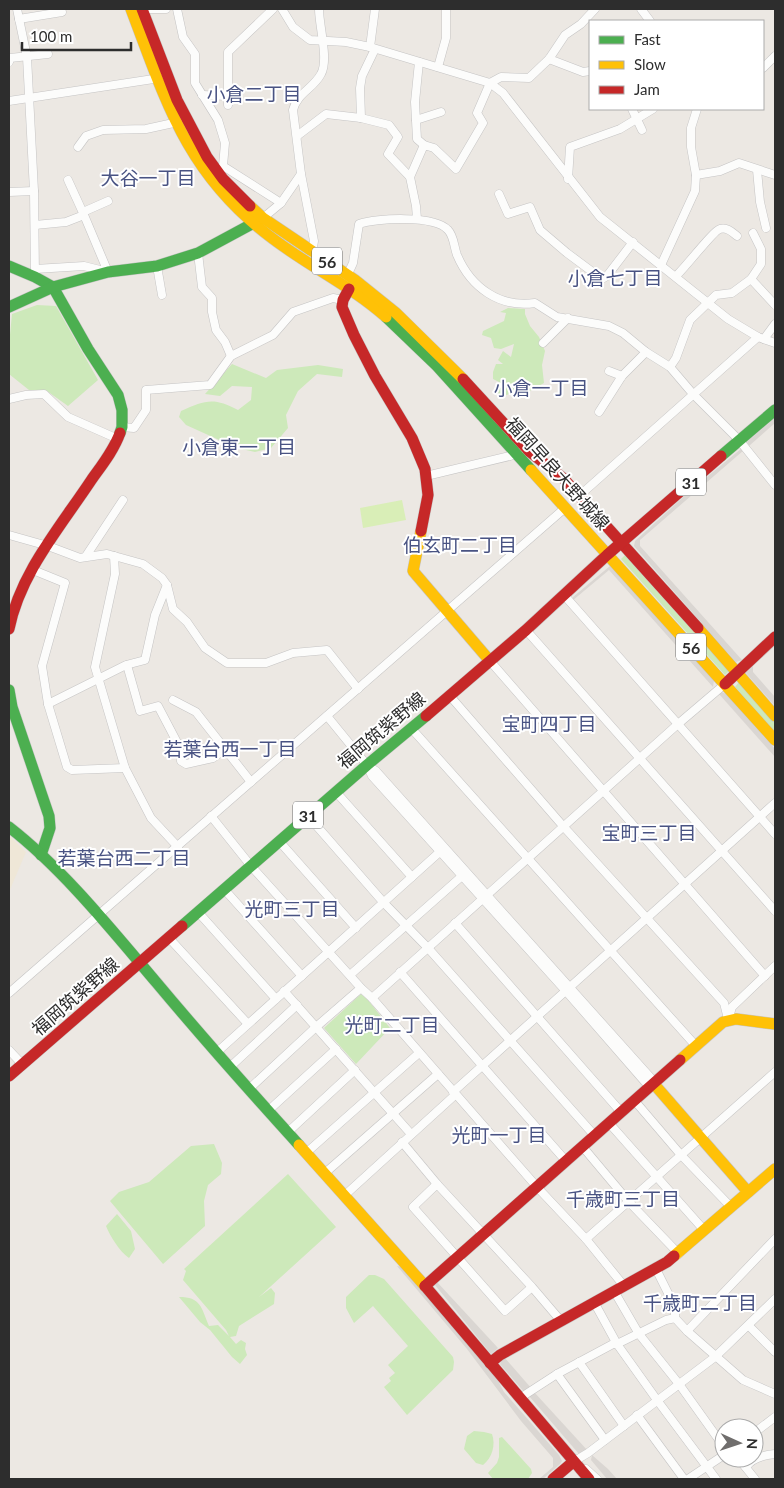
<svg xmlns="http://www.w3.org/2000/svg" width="784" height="1488" font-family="Lato,'Noto Sans JP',sans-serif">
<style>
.education{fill:#efe7d7}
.green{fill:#cde9ba}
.pitch{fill:#d9eeb7}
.plaza{fill:#dad6d2}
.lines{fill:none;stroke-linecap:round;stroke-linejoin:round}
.street-casing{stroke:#c5c4c4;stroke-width:9}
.fast-casing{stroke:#c5c4c4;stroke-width:12}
.slow-casing{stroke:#c5c4c4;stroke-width:12}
.jam-casing{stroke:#c5c4c4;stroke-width:12}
.street{stroke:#fcfcfb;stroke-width:8}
.fast{stroke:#4caf50;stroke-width:11}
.slow{stroke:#ffc107;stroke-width:11}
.jam{stroke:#c62828;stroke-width:11}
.labels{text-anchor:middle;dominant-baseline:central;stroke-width:4;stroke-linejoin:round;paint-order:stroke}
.shield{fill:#fff;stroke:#6c6c6c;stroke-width:1}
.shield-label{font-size:16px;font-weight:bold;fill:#2d2d2d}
.street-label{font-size:18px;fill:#2d2d2d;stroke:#fff}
.neighbourhood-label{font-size:19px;fill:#495383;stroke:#fff}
</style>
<rect width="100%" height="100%" fill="#ece8e3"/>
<path class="education" d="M9,835L26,852L9,892Z"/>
<g class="green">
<path d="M37,305L56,306L98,380L68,406L47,391L29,390L9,374V345L12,314Z"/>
<path d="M508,308L525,309V314L530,326L539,337L545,351L542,365L544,383L524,394L515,389L507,395L494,393L501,383L493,379V372L496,364H503L498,360L503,351L511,357L514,344L501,349L494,348L491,338L482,335L483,331L504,321L506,313L500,312Z"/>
<path d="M232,364L266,378L277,370L318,365L343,369L342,377L317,374L298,391L286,415L288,428L271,448L255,452L237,448L186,425L179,417L181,411C205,400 214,397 238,410L251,400L252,387L232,386L220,396L205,394Z"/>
<path d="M626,554L729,671L725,675L621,559Z"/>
<path d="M739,682L775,723V732L735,687Z"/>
<path d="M361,994L368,1000L390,1028L356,1064L324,1028Z"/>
<path d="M214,1144L222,1163L221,1174L208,1185L204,1201L205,1226L163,1264L110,1201L119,1192L149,1182L191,1146Z"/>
<path d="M288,1174L336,1227L259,1297L271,1288L275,1293L274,1304L239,1326L236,1336L230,1337L236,1344L241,1340L246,1343L245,1349L247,1355L240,1364L232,1357L210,1330L200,1322L179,1297C201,1297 201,1307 209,1326L218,1325L229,1336L226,1330L183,1280L186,1271L184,1269Z"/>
<path d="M117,1214L131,1231L135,1249L129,1258C120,1252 110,1236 106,1226Z"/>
<path d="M369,1275H375L384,1279L453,1357L454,1362L453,1370L407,1415L384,1387L391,1381L389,1378L395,1373L388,1365L408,1346L373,1306L354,1323L346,1308V1297Z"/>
<path d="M474,1431L484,1432L492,1434C496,1445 492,1458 483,1465L476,1463L464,1449L467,1436Z"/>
<path d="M502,1437L531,1469L532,1473L528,1479H493L488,1473L497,1463L499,1457V1438Z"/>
</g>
<path class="pitch" d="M402,500L406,520L363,528L360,508Z"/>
<g class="plaza">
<path d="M775,418V423L749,446L747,442Z"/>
<path d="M742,448L744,450L640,540V546L742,660L736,662L634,546L635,541L690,491Z"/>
<path d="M610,566L714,680L713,687L609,570L572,601L573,597Z"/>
<path d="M775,643V646L753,666V672L775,697V706L746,673V669Z"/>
<path d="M721,692L726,694L775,749V757L719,694Z"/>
<path d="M397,1266L402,1267L496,1377L504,1392L559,1455L562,1461L560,1464L543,1479H539L553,1467V1458L521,1421L467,1349Z"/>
<path d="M437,1282L498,1348L491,1354L435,1285Z"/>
<path d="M504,1357L532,1389L525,1393L500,1364Z"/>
<path d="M534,1392L588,1451L579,1454L529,1396Z"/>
<path d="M592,1455L608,1469L617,1479H607L591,1460Z"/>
</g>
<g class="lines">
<defs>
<g id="street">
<path d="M17,9L27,57L34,191L35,277"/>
<path d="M141,9H166"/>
<path d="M177,9L183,37L195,54V83L218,120L225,143L223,166L281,203"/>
<path d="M282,9L293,27L310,40L346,42L370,47L490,83L501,77L529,78L549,59L565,35L581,24L595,9"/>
<path d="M641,9L650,21"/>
<path d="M19,19L62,12"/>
<path d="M370,47L375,9"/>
<path d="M549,59L583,72L590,71"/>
<path d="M9,62L10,58L48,54"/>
<path d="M419,62L415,102L417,139L424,145"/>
<path d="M438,67L446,38V9"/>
<path d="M763,68L775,56"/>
<path d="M202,95L228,96"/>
<path d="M9,101L160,78"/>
<path d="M228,105V52L273,9"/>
<path d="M632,109L642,130"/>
<path d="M361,118L360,88L362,76L375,49"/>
<path d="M416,120L441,112"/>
<path d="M297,136L326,114L361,118L389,125L398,137L388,154L410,177"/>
<path d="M78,147L86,136L103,130L146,129L178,122"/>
<path d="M757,170L760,202L766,228"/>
<path d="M696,175L720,171L739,163L775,175"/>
<path d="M568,179L570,147L620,129L653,109"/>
<path d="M68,180L84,215"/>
<path d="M9,192L34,191"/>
<path d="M499,194L508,214L530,207L540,230L567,253L602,279L607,276L633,242"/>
<path d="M83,212L108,201"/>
<path d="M263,218L281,203L301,174"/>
<path d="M417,219L416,206L410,177L424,145L434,148L456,169L483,123L477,113L490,83L503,93L600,217L728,319L758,337L775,343"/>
<path d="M35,225L66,222L84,215L108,272L84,266L35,269"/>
<path d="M198,253L202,287L212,298V312L216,330L225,342L231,356"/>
<path d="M312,253L314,241L301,174L293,110C297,93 313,89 321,74C329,60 319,26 319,9"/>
<path d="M661,265L695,191L696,175L691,147V128L697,109"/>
<path d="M157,266L162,295"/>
<path d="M347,276L353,263L359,224C376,218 435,215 448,230C454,236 454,247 457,255C471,288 500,308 535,303L557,317L609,326L623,333L646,352L670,367L693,394L739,440L775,485"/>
<path d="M676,276C684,269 714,230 720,229C727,227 732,232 737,236"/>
<path d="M751,279L775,305"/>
<path d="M764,339L775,324"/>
<path d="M543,343L568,318"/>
<path d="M670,367L676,358L690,320L716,295L732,293L751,279L761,264V249L753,233"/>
<path d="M609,371L622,376"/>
<path d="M9,399L26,395L44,394L68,417L118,439"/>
<path d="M599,412L622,376L646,352"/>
<path d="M122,427L134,428L146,410V390L210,385L231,356L273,335L293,312L333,298L343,300"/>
<path d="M426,476L510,456L519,452"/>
<path d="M579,496L758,337"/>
<path d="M9,535L48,546L80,558L107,554L143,564L162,578L167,585L173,609L187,622L205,648L227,663H266L293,653L327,650L358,689"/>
<path d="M86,556L123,500"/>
<path d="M114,556L115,574L95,667L125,768L151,818L178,847"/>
<path d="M33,570L65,583L42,666L48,704L67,767L72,770L125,768"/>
<path d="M564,595L775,834"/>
<path d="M526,630L775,911"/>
<path d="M490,661L765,976"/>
<path d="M127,665L140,711L158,706L179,746L181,761L186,764L213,758L226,748"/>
<path d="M450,696L563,826L724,1003L728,1019"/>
<path d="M173,700L196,712L251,782"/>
<path d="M48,704L126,665L145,660L155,615L167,585"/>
<path d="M327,716L367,765L372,776L565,990L645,1082L654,1084"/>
<path d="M411,728L696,1046"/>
<path d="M368,766L376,771L650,1077L654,1084"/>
<path d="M336,792L412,877"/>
<path d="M211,816L251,866L361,988L372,998L537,1187L586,1239L624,1286"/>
<path d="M308,816L384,903L428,948L594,1135"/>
<path d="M279,841L356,928"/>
<path d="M224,889L302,976"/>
<path d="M198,912L276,999"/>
<path d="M455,923L621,1112"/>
<path d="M169,938L248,1024"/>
<path d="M400,972L566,1161"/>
<path d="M350,975L462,876"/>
<path d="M284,991L411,1134"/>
<path d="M9,993L565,508"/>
<path d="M372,998L678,724L725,684"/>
<path d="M729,1017L732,1007L775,966"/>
<path d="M9,1050L22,1064"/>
<path d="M216,1053L443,849"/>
<path d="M230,1067L297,1005"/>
<path d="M249,1089L316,1027L361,988"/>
<path d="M453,1092L775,803"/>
<path d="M634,1100L681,1155L731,1207"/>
<path d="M269,1110L336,1049"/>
<path d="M609,1123L704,1230"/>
<path d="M288,1132L355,1070"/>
<path d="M402,1142L437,1184"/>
<path d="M582,1146L629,1202L679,1254"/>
<path d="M306,1153L419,1053"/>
<path d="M325,1173L438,1074"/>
<path d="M345,1195L455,1095"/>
<path d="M586,1239L775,1072"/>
<path d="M656,1269L675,1307V1318L687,1331L743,1380L775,1394"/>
<path d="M532,1287L505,1311L413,1207L437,1184L532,1287L561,1321"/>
<path d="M614,1291L639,1334L679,1384L724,1447"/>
<path d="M594,1302L617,1344L657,1400L716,1479"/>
<path d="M749,1326L775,1352"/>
<path d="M687,1331L775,1239"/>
<path d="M579,1362L624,1426"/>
<path d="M557,1374L605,1440"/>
<path d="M520,1398L557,1374L613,1344H617L666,1320L675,1318"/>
<path d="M637,1415L684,1479"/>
<path d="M754,1433L775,1417"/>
<path d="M738,1458L755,1479"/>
<path d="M573,1462L588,1453L715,1357L775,1299"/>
<path d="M746,1467C752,1458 764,1455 775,1454"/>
<path d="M586,1469L597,1479"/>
<path d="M688,1479L724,1455"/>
</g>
<g id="fast">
<path d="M9,266L35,277L53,287L88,349L118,395L122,410V427L120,433"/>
<path d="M9,307L53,287L108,272L157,266L198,253L261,219"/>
<path d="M386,317L437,366L531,470"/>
<path d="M721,456L775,410"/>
<path d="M9,690L12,707L49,816L50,828L41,855"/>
<path d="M9,827C63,869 111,929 156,982C202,1037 250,1091 299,1145"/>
<path d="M182,926L367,765L426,716"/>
</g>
<g id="slow">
<path d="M131,9C166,101 186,172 268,235C306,265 350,285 386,317"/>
<path d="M250,206L263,218L355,280L396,313L463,379"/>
<path d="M531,470L775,740"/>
<path d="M421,531L413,571L490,661"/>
<path d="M698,628L775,716"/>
<path d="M680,1060L723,1022L736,1019L775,1024"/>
<path d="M654,1084L748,1192"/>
<path d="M299,1145L425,1286"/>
<path d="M674,1256L775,1169"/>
</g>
<g id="jam">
<path d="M142,9L177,100L207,157L223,179L250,206"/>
<path d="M349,289L343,300L342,307L354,335L375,376L412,438L425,469L428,495L421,531"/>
<path d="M463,379L530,452L563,478L698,628"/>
<path d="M9,629C20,573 61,526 92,479C102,465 114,450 120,433"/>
<path d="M725,684L775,637"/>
<path d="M426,716L526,630L607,555L721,456"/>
<path d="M9,1076L182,926"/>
<path d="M425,1286L589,1479"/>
<path d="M425,1286L680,1060"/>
<path d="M490,1363L500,1355L667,1262L674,1256"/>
<path d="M553,1479L573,1462"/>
</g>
</defs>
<use href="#street" class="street-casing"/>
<use href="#fast" class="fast-casing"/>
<use href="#slow" class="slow-casing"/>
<use href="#jam" class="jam-casing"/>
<use href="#street" class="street"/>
<use href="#fast" class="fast"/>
<use href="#slow" class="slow"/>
<use href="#jam" class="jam"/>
</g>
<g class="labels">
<g class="shield">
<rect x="312" y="247.5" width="30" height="27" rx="4"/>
<rect x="676" y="468.5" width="30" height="27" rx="4"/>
<rect x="676" y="633.5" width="30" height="27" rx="4"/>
<rect x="293" y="801.5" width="30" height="27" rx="4"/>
</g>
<g class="shield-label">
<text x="327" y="261">56</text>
<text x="691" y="482">31</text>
<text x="691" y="647">56</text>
<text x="308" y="815">31</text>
</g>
<g class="street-label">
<text transform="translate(558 473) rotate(48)">福岡早良大野城線</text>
<text transform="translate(381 730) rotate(-40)">福岡筑紫野線</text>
<text transform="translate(75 996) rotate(-41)">福岡筑紫野線</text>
</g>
<g class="neighbourhood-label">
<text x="254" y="93">小倉二丁目</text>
<text x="148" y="177">大谷一丁目</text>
<text x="615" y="277">小倉七丁目</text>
<text x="541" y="387">小倉一丁目</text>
<text x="239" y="446">小倉東一丁目</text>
<text x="460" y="544">伯玄町二丁目</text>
<text x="549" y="723">宝町四丁目</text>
<text x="230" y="748">若葉台西一丁目</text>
<text x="649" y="832">宝町三丁目</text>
<text x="124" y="857">若葉台西二丁目</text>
<text x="292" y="908">光町三丁目</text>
<text x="392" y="1024">光町二丁目</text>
<text x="499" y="1134">光町一丁目</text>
<text x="623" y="1198">千歳町三丁目</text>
<text x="700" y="1302">千歳町二丁目</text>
</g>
</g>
<rect width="784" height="1488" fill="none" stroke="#2d2d2d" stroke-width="20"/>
<rect x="589" y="20" width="175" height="90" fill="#ffffff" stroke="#ababab"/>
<rect x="599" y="36" width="25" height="8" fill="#4caf50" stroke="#ababab"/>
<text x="634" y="45" font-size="15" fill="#2d2d2d">Fast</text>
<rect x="599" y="61" width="25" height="8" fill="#ffc107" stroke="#ababab"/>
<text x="634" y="70" font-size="15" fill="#2d2d2d">Slow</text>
<rect x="599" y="86" width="25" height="8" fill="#c62828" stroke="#ababab"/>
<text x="634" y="95" font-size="15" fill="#2d2d2d">Jam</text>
<g transform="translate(739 1443) rotate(93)"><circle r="24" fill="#ffffff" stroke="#ababab"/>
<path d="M0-4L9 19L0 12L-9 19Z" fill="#706e6d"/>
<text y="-8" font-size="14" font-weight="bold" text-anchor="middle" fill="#2d2d2d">N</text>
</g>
<path d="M22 42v8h109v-8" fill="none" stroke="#2d2d2d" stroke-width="2.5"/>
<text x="30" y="42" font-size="15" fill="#2d2d2d" stroke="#ffffff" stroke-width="4" paint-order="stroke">100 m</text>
</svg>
